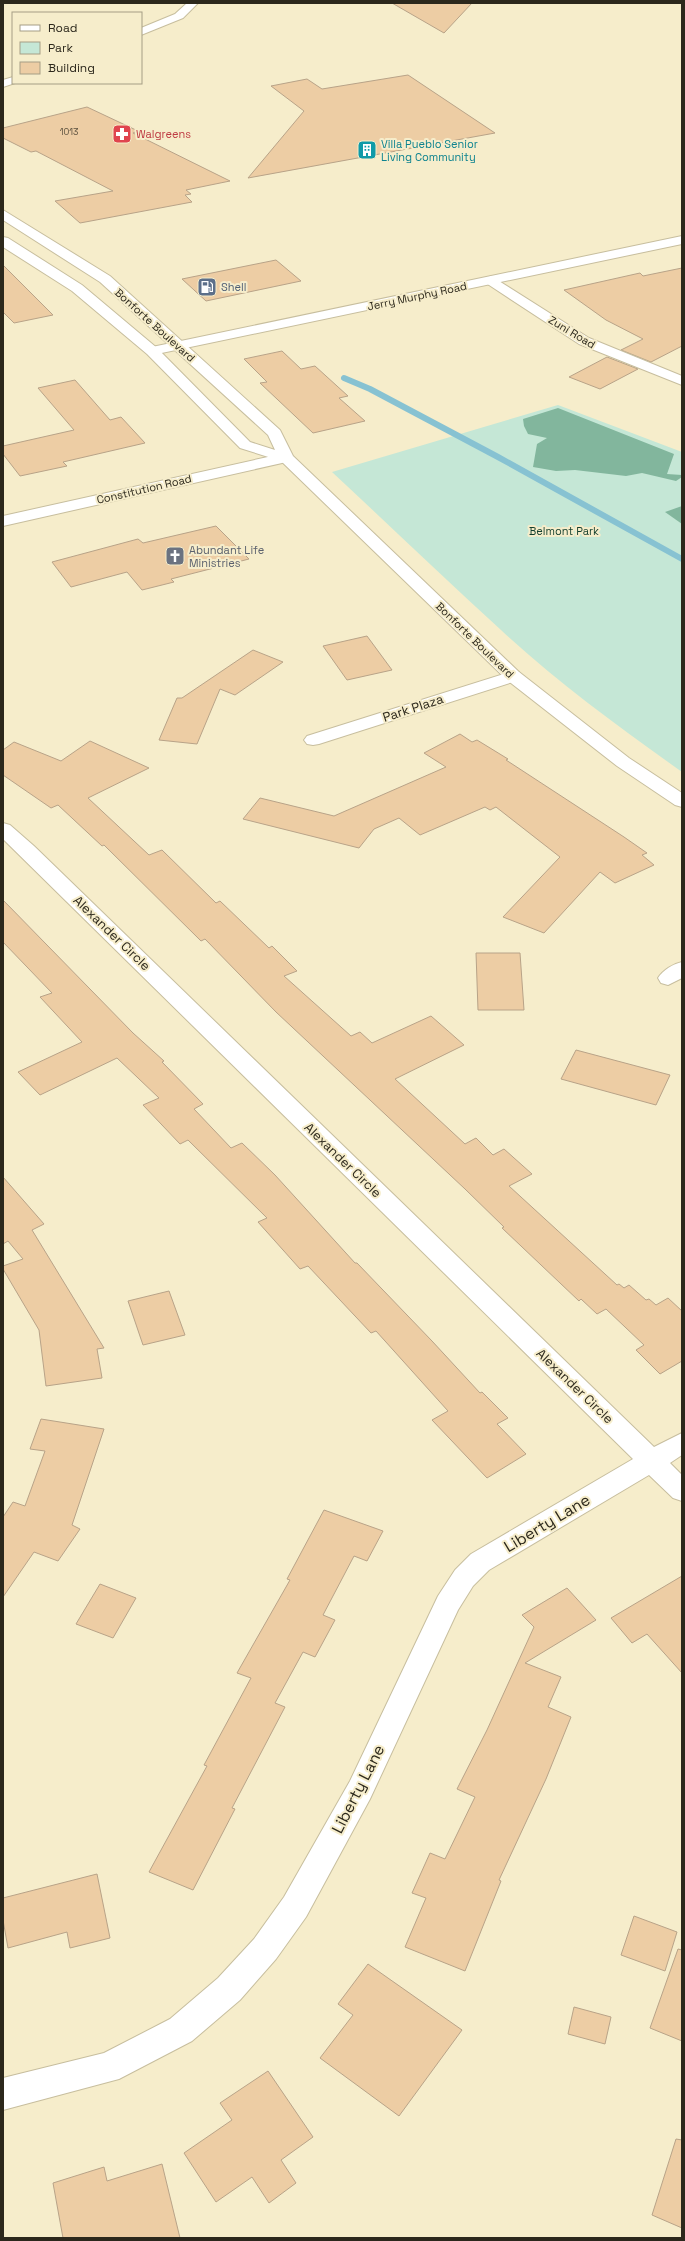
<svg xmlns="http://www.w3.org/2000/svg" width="685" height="2241" font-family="'Space Grotesk',sans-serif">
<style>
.green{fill:#c5e7d6}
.forest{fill:#82b69d}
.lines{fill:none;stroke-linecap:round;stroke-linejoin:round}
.stream{stroke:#87c2d2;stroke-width:6}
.building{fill:#edcda4;stroke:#b8a388}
.minor-casing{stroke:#c7be9e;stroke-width:2}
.tertiary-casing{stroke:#c7be9e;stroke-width:2}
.secondary-casing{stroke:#c7be9e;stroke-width:2}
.minor{fill:#fff;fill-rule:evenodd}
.tertiary{fill:#fff;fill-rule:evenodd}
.secondary{fill:#fff;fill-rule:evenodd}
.labels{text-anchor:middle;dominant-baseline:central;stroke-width:4;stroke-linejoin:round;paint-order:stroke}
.far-number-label{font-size:9px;fill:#5c513e}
.far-health-label{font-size:11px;fill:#be3a42;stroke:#f6edcb;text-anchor:start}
.far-culture-label{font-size:11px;fill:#0d838f;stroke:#f6edcb;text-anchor:start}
.far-service-label{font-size:11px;fill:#4e5e75;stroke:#f6edcb;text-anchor:start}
.far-street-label{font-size:11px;fill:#2c281c;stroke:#f6edcb}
.far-park-label{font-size:11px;fill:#123e2d;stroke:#f6edcb}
.far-worship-label{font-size:11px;fill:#5b616d;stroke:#f6edcb;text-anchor:start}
.street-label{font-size:13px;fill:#2c281c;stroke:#f6edcb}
.near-street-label{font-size:16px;fill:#2c281c;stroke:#f6edcb}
</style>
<rect width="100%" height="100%" fill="#f6edcb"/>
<path class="green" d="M558,405L682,452V772C619,727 557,682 501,630C444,578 389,525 332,472Z"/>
<g class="forest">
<path d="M558,408L674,454L667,474L682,475V477L676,481L642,473L626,476L575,470L556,471L533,467L537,444L547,438L528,434L524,426L523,419Z"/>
<path d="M682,506V524L665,512Z"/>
</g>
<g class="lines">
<path class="stream" d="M344,378L370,389L498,457L682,559"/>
</g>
<g class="building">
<path d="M392,3H472L444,33Z"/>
<path d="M408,75L495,133L248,178L304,111L271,86L307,79L322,89Z"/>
<path d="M87,107L138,131L133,133L230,181L186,190L191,194L185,195L192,202L80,223L55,201L113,191L36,151L31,152L3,138V128Z"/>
<path d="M276,260L301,281L206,301L182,279Z"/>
<path d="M3,265L53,315L14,323L3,312Z"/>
<path d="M682,268V346L651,362L621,350L643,339L606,320L564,290L640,273L643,276Z"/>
<path d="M282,351L301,369L315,366L348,396L339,398L365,421L313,433L260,383L267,382L244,359Z"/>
<path d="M607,357L638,369L600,389L569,377Z"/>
<path d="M75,380L110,420L121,417L145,443L63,462L67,466L20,476L3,454V446L74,430L38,388Z"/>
<path d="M216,526L249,559L171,579L174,582L142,590L127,572L71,587L52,562L138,539L143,543Z"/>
<path d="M367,636L392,670L347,680L323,646Z"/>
<path d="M253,650L283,662L235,695L220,689L197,744L159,740L177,698H182Z"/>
<path d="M460,734L472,742L477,740L508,759L506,760L624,837L647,853L642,855L654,865L615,883L600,872L544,933L503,917L560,857L496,807L490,810L485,807L420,835L399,818L374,829L359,848L243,819L260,798L334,816L446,767L424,753Z"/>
<path d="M90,741L149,768L88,798L149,855L162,850L216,903L220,901L269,948L272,946L297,971L284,976L351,1036L360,1032L372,1043L431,1016L464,1045L395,1079L465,1144L476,1138L493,1155L504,1149L532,1174L509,1186L617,1285L619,1284L624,1288L629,1285L646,1300L649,1299L656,1305L668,1298L682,1311V1361L660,1374L636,1350L644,1345L606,1309L597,1314L581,1299L579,1301L502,1228L504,1227L465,1189L276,1012L205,939L201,941L104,845L102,846L58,805L51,808L3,775V750L14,742L61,761Z"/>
<path d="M3,900L133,1033L164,1061L162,1062L203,1104L194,1109L231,1148L242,1143L275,1175L355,1263H357L432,1341L480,1393L482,1392L508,1418L497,1424L526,1454L487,1478L432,1420L448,1411L376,1331L371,1333L308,1266L300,1269L258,1222L267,1218L188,1140L180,1144L143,1105L159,1098L117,1058L40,1095L18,1072L82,1042L40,997L52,993L3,942Z"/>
<path d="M476,953H520L524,1010H478Z"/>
<path d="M576,1050L670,1075L656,1105L561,1079Z"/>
<path d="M3,1177L44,1224L32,1230L104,1348L97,1349L102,1378L46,1386L39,1330L3,1269V1266L23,1259L8,1241L3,1244Z"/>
<path d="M169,1291L185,1335L143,1345L128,1301Z"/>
<path d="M41,1419L104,1429L72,1525L80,1529L58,1561L34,1552L3,1597V1517L13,1502L25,1506L45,1451L30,1449Z"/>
<path d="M324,1510L383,1531L367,1561L354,1556L323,1615L335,1620L315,1657L303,1652L275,1703L285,1707L232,1808L235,1809L193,1890L149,1872L207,1766L204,1765L251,1678L237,1673L290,1580L287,1579Z"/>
<path d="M682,1576V1673L647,1634L632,1643L611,1618Z"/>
<path d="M100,1584L136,1598L113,1638L76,1624Z"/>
<path d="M567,1588L596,1620L525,1663L561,1677L548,1707L571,1717L546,1779L499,1880L501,1881L465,1971L405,1947L426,1898L412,1893L430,1853L445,1859L475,1797L457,1789L487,1730L534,1627L522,1615Z"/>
<path d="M97,1874L110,1938L70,1948L67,1932L8,1948L3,1920V1898Z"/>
<path d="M634,1916L677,1932L665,1971L621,1955Z"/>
<path d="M678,1949L682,1950V2041L650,2028Z"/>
<path d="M368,1964L462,2030L399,2116L320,2058L353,2015L338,2004Z"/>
<path d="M574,2007L611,2017L605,2044L568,2034Z"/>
<path d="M268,2071L313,2137L281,2160L296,2183L269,2203L252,2177L216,2202L184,2153L232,2120L220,2103Z"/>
<path d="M676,2139L682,2140V2228L652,2215Z"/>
<path d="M162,2164L180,2238H63L53,2183L104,2167L107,2181Z"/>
</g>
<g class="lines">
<defs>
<g id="minor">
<path d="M187,3H198L183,18L141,35V28L175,14Z"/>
<path d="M13,77V83H15L3,87V80Z"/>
<path d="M491,276L589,338L682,376V385L579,344L486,283L484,280Z"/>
<path d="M513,671L519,672L522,676L519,680L319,744L313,745L307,744L304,740L307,736Z"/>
<path d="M3,823L10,825L34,846L654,1447L682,1433V1455L670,1463L682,1475V1501L673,1498L649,1475L489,1570L473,1586L458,1610L370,1799L306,1917L276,1959L240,2000L192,2041L119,2079L3,2110V2078L104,2053L170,2019L218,1978L254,1939L284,1897L350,1781L438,1596L455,1570L471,1554L633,1459L3,839Z"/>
<path d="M682,962V978L668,985L661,983L658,978C663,970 673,964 682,962Z"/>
</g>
<g id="tertiary">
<path d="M682,236V244L152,355L145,351L152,347Z"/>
<path d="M286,453L291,455L294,458L291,461L3,526V516Z"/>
</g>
<path id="secondary" d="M3,210L110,276L280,430L293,456L519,672L629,758L682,793V807L675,805L617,766L507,680L281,461L240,448L147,354L72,291L3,247V237L8,238L82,285L157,348L250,442L275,450L268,435L100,282L3,220Z"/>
</defs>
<use href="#minor" class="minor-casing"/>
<use href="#tertiary" class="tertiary-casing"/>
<use href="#secondary" class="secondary-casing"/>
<use href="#minor" class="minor"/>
<use href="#tertiary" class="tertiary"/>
<use href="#secondary" class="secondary"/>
</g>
<defs>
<symbol id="pharmacy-square" viewBox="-11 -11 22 22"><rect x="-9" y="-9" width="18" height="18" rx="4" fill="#e0444e" stroke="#f6edcb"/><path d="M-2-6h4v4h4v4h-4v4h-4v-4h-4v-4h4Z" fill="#fff"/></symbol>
<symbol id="building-square" viewBox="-11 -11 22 22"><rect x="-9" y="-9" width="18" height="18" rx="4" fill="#0f9aa8" stroke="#f6edcb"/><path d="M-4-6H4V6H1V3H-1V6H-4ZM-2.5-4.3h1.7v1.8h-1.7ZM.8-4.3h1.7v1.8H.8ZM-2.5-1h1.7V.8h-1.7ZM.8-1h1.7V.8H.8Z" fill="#fff"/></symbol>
<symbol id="fuel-square" viewBox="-11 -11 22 22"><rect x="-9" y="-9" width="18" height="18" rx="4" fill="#5c6f8a" stroke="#f6edcb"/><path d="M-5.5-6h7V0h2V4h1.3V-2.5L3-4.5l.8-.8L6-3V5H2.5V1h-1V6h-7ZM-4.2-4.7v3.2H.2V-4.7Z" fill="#fff"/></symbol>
<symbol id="church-square" viewBox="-11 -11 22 22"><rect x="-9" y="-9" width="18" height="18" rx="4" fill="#6b7280" stroke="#f6edcb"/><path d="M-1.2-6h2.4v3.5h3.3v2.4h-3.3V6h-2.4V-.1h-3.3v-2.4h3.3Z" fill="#fff"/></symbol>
</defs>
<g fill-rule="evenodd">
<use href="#pharmacy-square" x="111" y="123" width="22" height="22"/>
<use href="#building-square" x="356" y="139" width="22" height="22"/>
<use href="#fuel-square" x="196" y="276" width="22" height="22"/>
<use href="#church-square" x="164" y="545" width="22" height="22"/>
</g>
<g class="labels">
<g class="far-number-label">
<text x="69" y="132">1013</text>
</g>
<g class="far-health-label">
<text x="136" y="134">Walgreens</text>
</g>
<g class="far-culture-label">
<text x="381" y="144">Villa Pueblo Senior<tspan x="381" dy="13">Living Community</tspan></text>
</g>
<g class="far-service-label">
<text x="221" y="287">Shell</text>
</g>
<g class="far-street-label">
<text transform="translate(417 296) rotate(-12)">Jerry Murphy Road</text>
<text transform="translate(155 325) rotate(42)">Bonforte Boulevard</text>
<text transform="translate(572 332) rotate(31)">Zuni Road</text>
<text transform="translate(144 489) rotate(-13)">Constitution Road</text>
<text transform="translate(475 640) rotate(44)">Bonforte Boulevard</text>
</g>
<g class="far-park-label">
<text x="564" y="531">Belmont Park</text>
</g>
<g class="far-worship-label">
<text x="189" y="550">Abundant Life<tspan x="189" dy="13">Ministries</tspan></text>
</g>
<g class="street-label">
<text transform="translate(413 708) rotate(-18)">Park Plaza</text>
<text transform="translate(112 933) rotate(44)">Alexander Circle</text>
<text transform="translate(343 1160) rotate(44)">Alexander Circle</text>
<text transform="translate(575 1386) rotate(44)">Alexander Circle</text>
</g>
<g class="near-street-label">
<text transform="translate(547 1523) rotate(-31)">Liberty Lane</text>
<text transform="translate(358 1789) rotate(-63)">Liberty Lane</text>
</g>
</g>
<rect width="685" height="2241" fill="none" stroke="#2c281c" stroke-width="8"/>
<rect x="12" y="12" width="130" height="72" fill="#f6edcb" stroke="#a59e85"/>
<rect x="20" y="25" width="20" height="6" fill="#ffffff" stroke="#a59e85"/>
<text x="48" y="32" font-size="12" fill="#2c281c">Road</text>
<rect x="20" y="42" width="20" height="12" fill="#c5e7d6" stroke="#a59e85"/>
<text x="48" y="52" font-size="12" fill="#2c281c">Park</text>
<rect x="20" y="62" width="20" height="12" fill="#edcda4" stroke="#a59e85"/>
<text x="48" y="72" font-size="12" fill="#2c281c">Building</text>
</svg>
